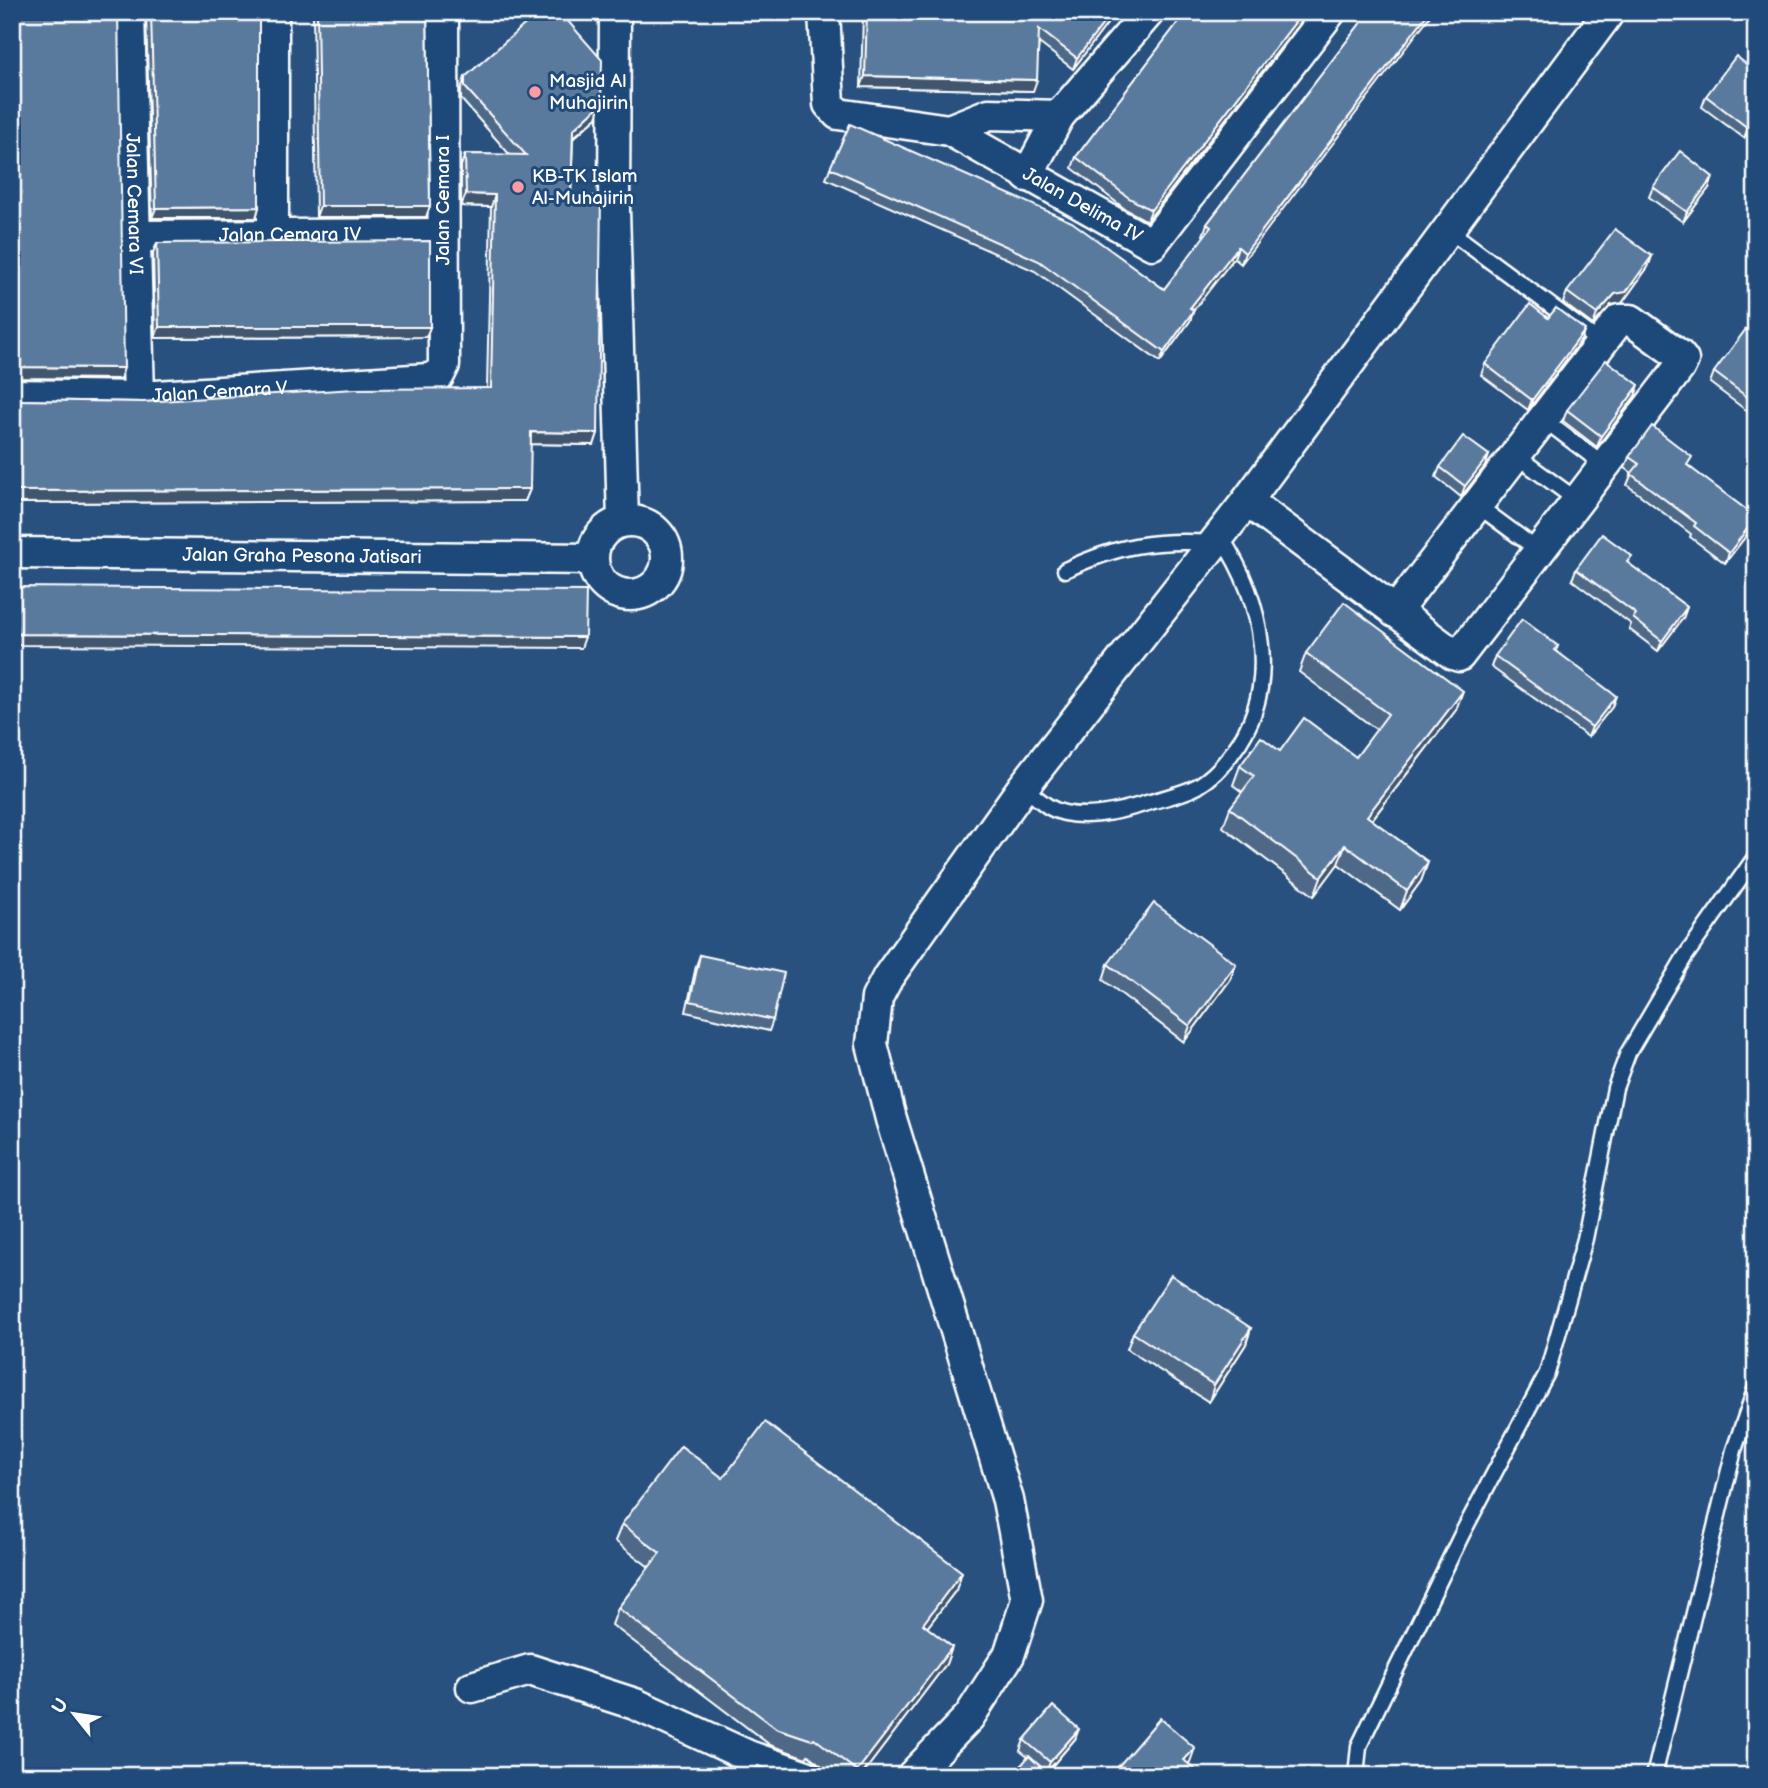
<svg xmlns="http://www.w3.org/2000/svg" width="1768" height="1788" font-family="'Balsamiq Sans',sans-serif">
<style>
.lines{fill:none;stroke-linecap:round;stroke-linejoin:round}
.service-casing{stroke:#fff;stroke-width:19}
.minor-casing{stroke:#fff;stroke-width:35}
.service{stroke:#1f4a7a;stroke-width:14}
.minor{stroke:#1f4a7a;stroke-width:30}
.wall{fill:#4d6987;stroke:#fff;stroke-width:2}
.shaded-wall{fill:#3f556e;stroke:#fff;stroke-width:2}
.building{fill:#5a7a9d;stroke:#fff;stroke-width:2}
.poi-dot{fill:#ff9aa2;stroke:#1f4a7a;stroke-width:2.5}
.labels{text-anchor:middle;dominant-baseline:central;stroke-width:6;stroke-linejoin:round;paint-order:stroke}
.poi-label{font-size:19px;fill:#fff;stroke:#1f4a7a;text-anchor:start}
.street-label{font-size:19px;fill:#fff;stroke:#1f4a7a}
</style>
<rect width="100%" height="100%" fill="#28517f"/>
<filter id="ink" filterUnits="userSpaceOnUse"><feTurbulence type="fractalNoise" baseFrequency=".0143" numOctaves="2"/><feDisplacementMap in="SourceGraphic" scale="14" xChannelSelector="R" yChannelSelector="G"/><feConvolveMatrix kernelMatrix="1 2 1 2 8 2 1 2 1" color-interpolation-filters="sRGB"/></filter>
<g filter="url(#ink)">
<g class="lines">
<defs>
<g id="service">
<path d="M1447,229L1601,343"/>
<path d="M1543,419L1605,466"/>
<path d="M1515,455L1578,501"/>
<path d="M1477,505L1539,551"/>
<path d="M1065,570C1119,545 1154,539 1213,543"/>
<path d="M1023,787C1031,793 1040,801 1049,807C1076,823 1119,812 1147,803C1163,798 1183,794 1198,786C1211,778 1223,766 1232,753C1282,688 1263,600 1220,536"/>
<path d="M1356,1776L1359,1746L1462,1534L1547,1373L1585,1239L1615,1088L1628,1053L1684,958L1756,856"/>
<path d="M1654,1776L1734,1450L1756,1387"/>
</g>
<g id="minor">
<path id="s1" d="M129,12L139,397"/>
<path d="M273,12V235"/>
<path d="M615,12L614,210L623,521"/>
<path id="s2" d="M824,12L829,104L838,114L949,130L1152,244L1330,12"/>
<path d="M949,130L989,114L1059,116L1149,12"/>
<path d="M1027,176L1059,116"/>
<path id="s3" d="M136,236L443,234"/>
<path id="s4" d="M12,395L139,397L429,379L439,375L444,365L443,12"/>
<path d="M1247,501L1453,654L1459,656L1679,368L1683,360L1679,355L1631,320H1619L1395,612"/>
<circle cx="630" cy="558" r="37"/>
<path id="s5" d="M12,553L592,559"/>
<path d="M472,1687L530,1670L635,1704L748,1756L806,1776"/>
<path d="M912,1776L969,1717L1009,1655L1027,1600L1008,1500L891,1119L872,1044L877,998L888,977L1023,787L1247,501L1609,12"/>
</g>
</defs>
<use href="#service" class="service-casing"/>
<use href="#minor" class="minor-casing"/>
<use href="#service" class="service"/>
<use href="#minor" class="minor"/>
</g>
<g class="wall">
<path d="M12,12L120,379L12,378Z"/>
<path d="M146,12H259V207L256,218H152Z"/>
<path d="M313,12H427L430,206L426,217H316Z"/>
<path d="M863,12H1116L1073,69L1039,43L1033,91L861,87Z"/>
<path d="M1186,12H1308L1147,221L1125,209L1072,168L1076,157Z"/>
<path d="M1369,12L1241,264L1234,258L1193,310L1190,321L1160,362L1035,271L826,179L830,168L1164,289L1205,236L1203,235L1207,224Z"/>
<path d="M1756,72V123L1744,138L1702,107L1706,96Z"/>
<path d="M465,77L597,117L573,139L571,196L598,433L594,445L530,444V489L525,501L12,503V398L16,400L143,402L487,388L491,207L461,206V166L465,154L510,155L461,99V90Z"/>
<path d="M1653,187L1709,188L1683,222L1649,197Z"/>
<path d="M157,243L430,327L426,337L155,338L153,253Z"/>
<path d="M1652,256L1648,267L1622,303L1611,305L1593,325L1563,303L1567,292Z"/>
<path d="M1548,318L1581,340L1528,410L1481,375L1485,364Z"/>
<path d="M1756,337V408L1752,405L1747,411L1710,383L1714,372Z"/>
<path d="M1635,396L1597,447L1563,421L1567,410Z"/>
<path d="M1489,455L1485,466L1461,497L1436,477L1440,467Z"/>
<path d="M1629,457L1689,466L1752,528L1725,563L1690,537L1691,534L1627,485L1632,473L1625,468Z"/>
<path d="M1629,564L1687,607L1683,618L1658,651L1629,629L1631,624L1572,580L1576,569Z"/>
<path d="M1558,646L1556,651L1612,707L1588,737L1491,667L1495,656Z"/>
<path d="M1306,653L1456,710L1372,820L1428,862L1421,881L1400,910L1338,864L1314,896L1223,827L1230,808L1242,792L1233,785L1240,766L1280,751L1356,757L1377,730L1299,672Z"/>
<path d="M700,955L773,1020L769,1031L686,1012L696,966Z"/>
<path d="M1108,964L1230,980L1184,1042L1103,980Z"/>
<path d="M1251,1328L1246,1344L1209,1402L1127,1349L1133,1333Z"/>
<path d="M723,1478L956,1590L927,1628L952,1647L946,1664L861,1776H835L808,1755L806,1758L770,1745L612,1625L618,1608L649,1567L615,1541L622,1524Z"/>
<path d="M1075,1739L1047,1772L1020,1751L1024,1740Z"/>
</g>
<g class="shaded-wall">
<path d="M1112,12H1116L1073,69L1077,58Z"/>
<path d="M1303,12H1308L1147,221L1151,210Z"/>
<path d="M1429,12H1433L1241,264L1245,253Z"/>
<path d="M865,76L1037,80L1033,91L861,87Z"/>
<path d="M601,104L597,117L568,142L573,130Z"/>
<path d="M1756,117V123L1744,138L1748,128Z"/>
<path d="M1713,177L1709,188L1683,222L1687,212Z"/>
<path d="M466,194L495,195L491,207L461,206Z"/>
<path d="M320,206H430L426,217H316Z"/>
<path d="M259,207L256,218H152L156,208Z"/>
<path d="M1238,247L1234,258L1187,319L1190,308Z"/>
<path d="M1652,256L1648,267L1622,303L1611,305L1593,325L1597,314L1615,294Z"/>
<path d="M1194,310L1190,321L1160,362L1164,352Z"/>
<path d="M159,327H430L426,337L155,338Z"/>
<path d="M1585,330L1581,340L1528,410L1532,400Z"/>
<path d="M14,367L124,368L120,379L12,378Z"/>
<path d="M1639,385L1635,396L1597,447L1601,436Z"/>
<path d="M1756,394L1752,405L1747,411L1751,400Z"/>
<path d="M531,432L598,433L594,445L526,444Z"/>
<path d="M1489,455L1485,466L1461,497L1465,486Z"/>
<path d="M530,489L525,501L12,503V491Z"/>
<path d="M1756,517L1752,528L1725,563L1729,553Z"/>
<path d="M1687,607L1683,618L1658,651L1662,641Z"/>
<path d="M12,634L585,637L581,648L12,645Z"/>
<path d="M1463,691L1456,710L1360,835L1367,816Z"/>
<path d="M1616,696L1612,707L1588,737L1592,727Z"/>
<path d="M1345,845L1338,864L1314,896L1321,877Z"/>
<path d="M1428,862L1421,881L1400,910L1407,891Z"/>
<path d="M1236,964L1230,980L1184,1042L1190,1026Z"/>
<path d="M1251,1328L1246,1344L1209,1402L1214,1385Z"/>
<path d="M962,1572L956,1590L916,1642L923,1624Z"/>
<path d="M952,1647L946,1664L861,1776H856L857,1771Z"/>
<path d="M1079,1729L1075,1739L1046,1773L1050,1762Z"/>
<path d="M1195,1748L1190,1762L1179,1774L1184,1760Z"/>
</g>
<g class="building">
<path d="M12,12H118L124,368L14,367L13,336H12Z"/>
<path d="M151,12H259V207L156,208Z"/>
<path d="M317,12H427L430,206H320Z"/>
<path d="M539,12H560L602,60L601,104L573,130L571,196H601L598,433L531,432L530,489L12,491V398L16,400L143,402L355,389L491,388L495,195L466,194L465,154L526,155L465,87V77Z"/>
<path d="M867,12H1112L1077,58L1039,29L1037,80L865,76Z"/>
<path d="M1186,12H1303L1151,210L1129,198L1076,157Z"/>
<path d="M1369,12H1429L1245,253L1238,247L1190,308L1194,310L1164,352L1039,261L830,168L850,124L1072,222L1164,289L1211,227L1207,224Z"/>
<path d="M1736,56L1756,72V117L1748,128L1706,96Z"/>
<path d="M1680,151L1713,177L1687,212L1653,187Z"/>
<path d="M1615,229L1652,256L1626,292L1615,294L1597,314L1567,292Z"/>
<path d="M430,241V327H159L157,243Z"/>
<path d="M1530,304L1548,318L1556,308L1585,330L1532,400L1485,364Z"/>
<path d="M1746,329L1756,337V394L1751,400L1714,372Z"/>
<path d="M1606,360L1639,385L1601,436L1567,410Z"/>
<path d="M1652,426L1692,457L1687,465L1756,517L1729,553L1694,526L1696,523L1631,474L1639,464L1629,457Z"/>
<path d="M1463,436L1489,455L1465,486L1440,467Z"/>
<path d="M1602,534L1632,556L1627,562L1687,607L1662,641L1633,618L1636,614L1576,569Z"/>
<path d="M12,587L586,591L585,637L12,634Z"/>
<path d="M1344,602L1463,691L1367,816L1428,862L1407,891L1345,845L1321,877L1230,808L1254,776L1240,766L1261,737L1280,751L1304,718L1356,757L1388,714L1306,653Z"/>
<path d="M1522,619L1558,646L1555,650L1616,696L1592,727L1495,656Z"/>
<path d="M1154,903L1236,964L1190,1026L1108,964Z"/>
<path d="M700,955L784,973L773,1020L690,1001Z"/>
<path d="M1171,1275L1251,1328L1214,1385L1133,1333Z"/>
<path d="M765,1422L962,1572L923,1624L952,1647L857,1771L814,1738L812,1740L776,1728L618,1608L660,1553L622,1524L681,1446L723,1478Z"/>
<path d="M1053,1706L1079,1729L1050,1762L1024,1740Z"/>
<path d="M1160,1718L1195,1748L1184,1760L1202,1776H1110Z"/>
<path d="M1029,1756L1051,1776H1012Z"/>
<path d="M758,1766L787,1776H751Z"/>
</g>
</g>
<g class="poi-dot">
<circle cx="535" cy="92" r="7"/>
<circle cx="518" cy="187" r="7"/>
</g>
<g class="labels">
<g class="poi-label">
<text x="549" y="81">Masjid Al<tspan x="549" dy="22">Muhajirin</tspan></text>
<text x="532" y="176">KB-TK Islam<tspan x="532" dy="22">Al-Muhajirin</tspan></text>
</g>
<g class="street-label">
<text transform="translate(443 200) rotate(-90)">Jalan Cemara I</text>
<text stroke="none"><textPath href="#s1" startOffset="192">Jalan Cemara VI</textPath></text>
<text stroke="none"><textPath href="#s2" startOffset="371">Jalan Delima IV</textPath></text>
<text stroke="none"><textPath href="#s3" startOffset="154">Jalan Cemara IV</textPath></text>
<text stroke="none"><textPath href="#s4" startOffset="208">Jalan Cemara V</textPath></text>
<text stroke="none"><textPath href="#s5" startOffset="290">Jalan Graha Pesona Jatisari</textPath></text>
</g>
</g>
<rect width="1768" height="1788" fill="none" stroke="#1f4a7a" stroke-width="42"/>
<rect x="21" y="21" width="1726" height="1746" fill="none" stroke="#fff" stroke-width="2.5" filter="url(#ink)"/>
<g transform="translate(74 1714) rotate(300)" stroke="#1f4a7a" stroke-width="5" paint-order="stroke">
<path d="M0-5L12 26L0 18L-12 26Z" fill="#ffffff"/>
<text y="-10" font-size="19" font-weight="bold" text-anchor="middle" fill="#ffffff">U</text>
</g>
</svg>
